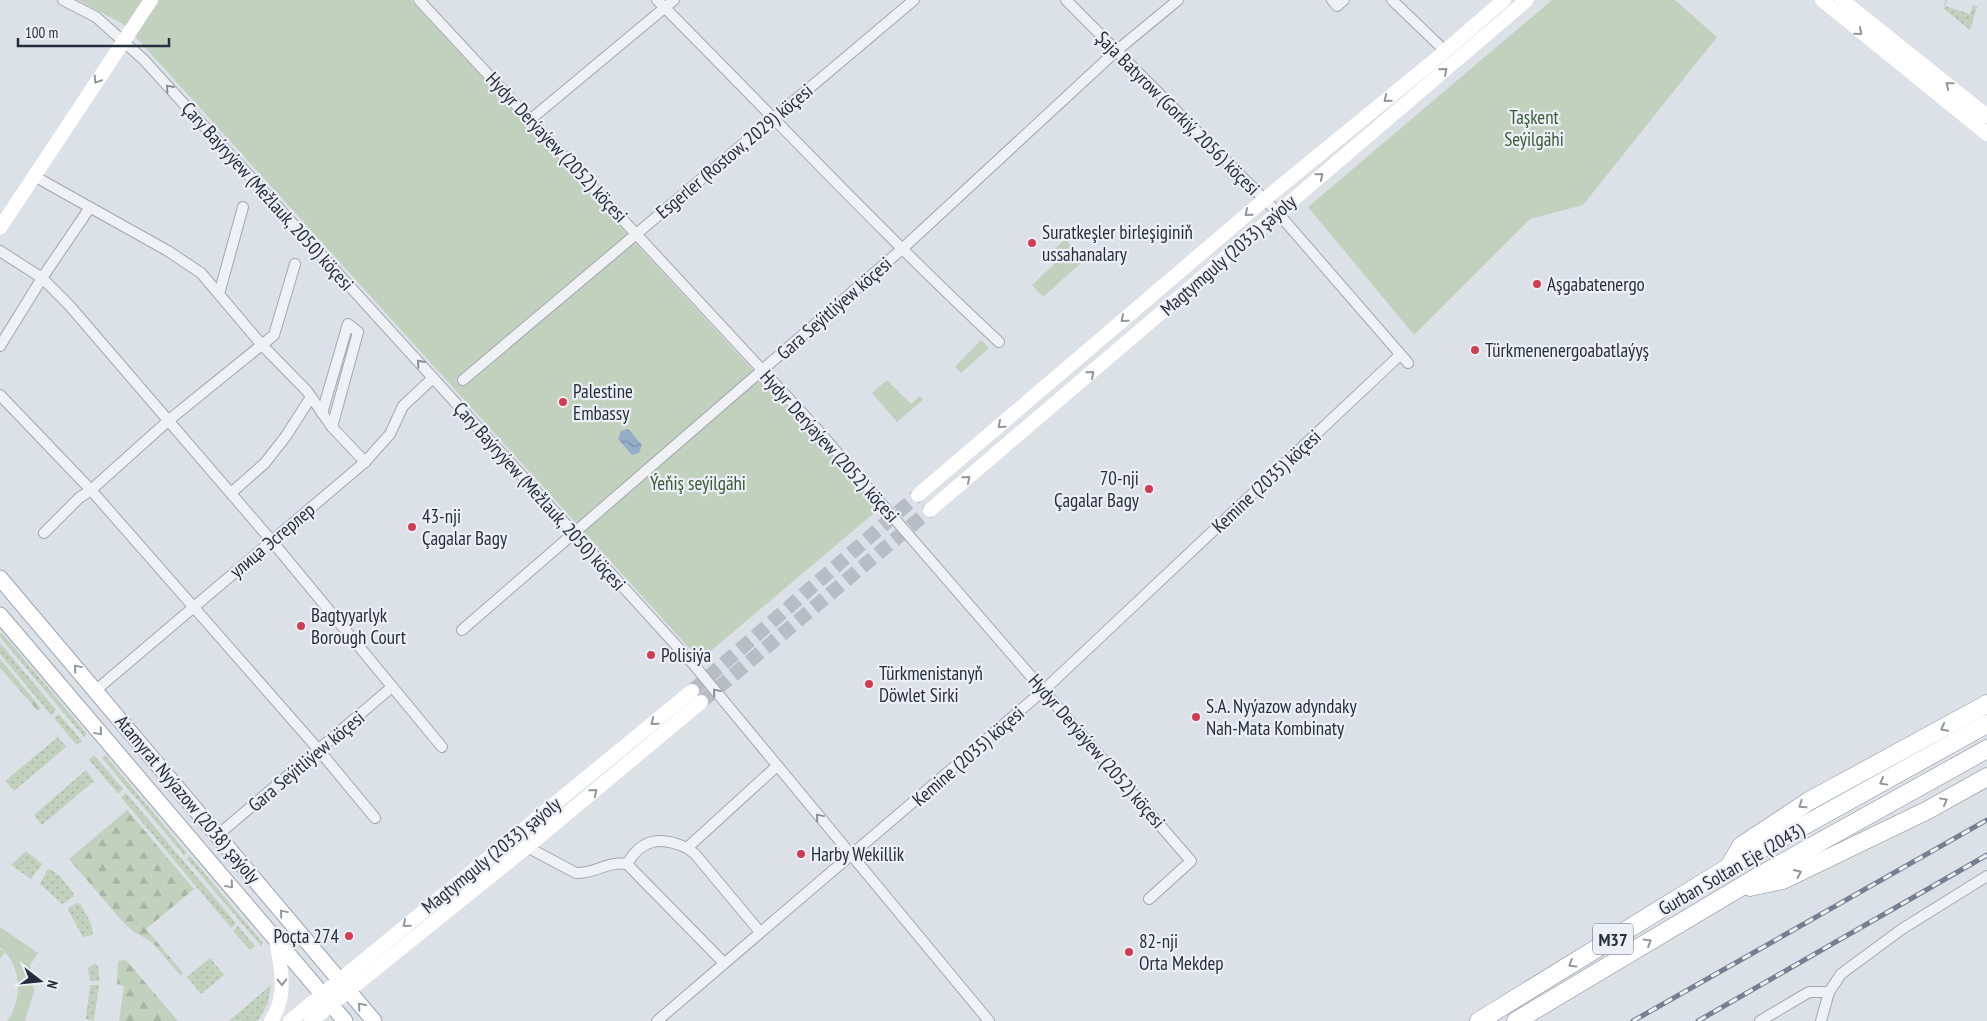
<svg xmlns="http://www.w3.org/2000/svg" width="1987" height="1021" font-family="'PT Sans Narrow',sans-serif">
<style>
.grass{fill:url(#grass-dots)}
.forest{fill:url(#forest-firs)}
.green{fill:#c2d1bd}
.water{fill:url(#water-waves)}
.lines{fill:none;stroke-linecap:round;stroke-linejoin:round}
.secondary-tunnel{stroke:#b8bcc5;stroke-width:14;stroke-dasharray:14 7;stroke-linecap:butt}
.street-casing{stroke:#a2a7b1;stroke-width:12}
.primary-casing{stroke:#9ba4b3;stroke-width:17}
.highway-casing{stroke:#838d9e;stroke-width:19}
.street{stroke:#eff1f5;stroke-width:10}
.secondary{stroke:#fff;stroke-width:14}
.primary{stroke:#fff;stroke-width:15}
.highway{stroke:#fff;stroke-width:18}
.rail-casing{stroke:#757f91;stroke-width:5}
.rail{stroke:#eceff5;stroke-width:3;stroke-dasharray:9;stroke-linecap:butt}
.oneway{stroke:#92969e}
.oneway2{stroke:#8a9099}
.poi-dot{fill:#d13c50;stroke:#eceff5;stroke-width:2}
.labels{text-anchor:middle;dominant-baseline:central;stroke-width:4.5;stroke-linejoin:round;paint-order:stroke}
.shield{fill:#eceff5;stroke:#616874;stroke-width:1}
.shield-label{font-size:18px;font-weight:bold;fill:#262e3d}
.street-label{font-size:19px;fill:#262e3d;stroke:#eceff5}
.park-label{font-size:19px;fill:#395a33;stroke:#eceff5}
.poi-label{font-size:19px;fill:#262e3d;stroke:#eceff5;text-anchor:start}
</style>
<defs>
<pattern id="grass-dots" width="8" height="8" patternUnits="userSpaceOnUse" patternTransform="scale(1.25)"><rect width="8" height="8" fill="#c2d1bd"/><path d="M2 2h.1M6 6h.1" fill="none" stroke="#a7b4a3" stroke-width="1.8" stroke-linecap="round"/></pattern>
<pattern id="forest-firs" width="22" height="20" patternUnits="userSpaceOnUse" patternTransform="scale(1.25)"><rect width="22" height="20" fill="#c2d1bd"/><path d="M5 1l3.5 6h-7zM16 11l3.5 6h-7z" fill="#a7b4a3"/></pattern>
<pattern id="water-waves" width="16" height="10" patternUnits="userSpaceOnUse" patternTransform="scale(1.25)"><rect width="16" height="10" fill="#96adc8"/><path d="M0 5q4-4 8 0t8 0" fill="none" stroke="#7a8da4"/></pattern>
</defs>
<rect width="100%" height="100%" fill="#dce0e7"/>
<g class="grass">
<path d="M1945,0H1947L1945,6L1970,14L1973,5L1977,7L1970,30L1944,9Z"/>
<path d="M1,632L87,734L84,737L0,637Z"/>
<path d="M0,643L56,710L51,715L0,654Z"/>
<path d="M59,714L82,741L77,745L54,718Z"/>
<path d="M58,737L66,747L14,791L5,781Z"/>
<path d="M94,755L123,789L118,794L89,760Z"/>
<path d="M105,755L187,853L184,855L102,758Z"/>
<path d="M86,770L94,781L42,825L34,815Z"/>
<path d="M126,793L236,923L231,928L121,797Z"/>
<path d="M26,851L42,864L31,879L11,865Z"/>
<path d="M190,856L263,943L261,946L187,859Z"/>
<path d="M50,869L60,876L74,894L73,897L62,904L40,884L47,870Z"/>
<path d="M77,903L80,904L91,923L93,935L83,937L68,910L69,907Z"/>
<path d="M238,926L255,946L250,950L233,931Z"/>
<path d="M210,958L224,975L201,994L187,977Z"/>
<path d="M95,963L98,966L100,981H90L88,968Z"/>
<path d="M90,985H99L94,1021L86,1019Z"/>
<path d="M271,985L268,1003L258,1021H229Z"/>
</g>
<g class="forest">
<path d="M0,659L41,708L38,711L0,668Z"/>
<path d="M127,810L194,889L146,929L183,973L180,975L152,942L134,932L122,921L69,859Z"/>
<path d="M126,960L178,1021H119L124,986L117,985L118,961Z"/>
</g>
<g class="green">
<path d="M78,0H411L880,508L700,660L143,45L123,24Z"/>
<path d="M1552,0H1675L1717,37L1583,205L1530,219L1414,335L1308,207Z"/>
<path d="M1065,239L1084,260L1043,297L1032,285L1060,259L1053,251Z"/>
<path d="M981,340L989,348L961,373L955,367Z"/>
<path d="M887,380L911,404L920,396L923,400L897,422L872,393Z"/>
<path d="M0,927L38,953L30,965L34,992L25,1021H7C22,1001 22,971 5,952L0,959V949L5,952L0,947Z"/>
</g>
<path class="water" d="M628,429L642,445L639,453L632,455L618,439L621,431Z"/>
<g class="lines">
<g class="secondary-tunnel">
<path d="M692,691L918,495"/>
<path d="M701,702L930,510"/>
</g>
<defs>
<g id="street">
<path d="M63,0L96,17L144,60L694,665L989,1021"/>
<path d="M419,0L815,427L1191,861L1149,899"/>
<path d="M657,0C771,114 881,232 999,342"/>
<path d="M1066,0L1277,212L1408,363"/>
<path d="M1332,0L1337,6L1344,0"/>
<path d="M1392,0L1444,50"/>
<path d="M531,119L674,0"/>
<path d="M34,176L168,251L201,273L262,345L307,391L332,427L365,462"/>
<path d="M0,251L42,278L69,305L271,540L442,747"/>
<path d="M219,294L243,207"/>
<path d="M0,346L42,278L89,209"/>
<path d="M463,380L914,0"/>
<path d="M0,395L91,490L318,749L375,818"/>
<path d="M322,413L348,324L358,332L332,427"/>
<path d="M231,493L265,463L286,436L311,397"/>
<path d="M44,533L79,498L91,490L169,420L274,335L295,264"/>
<path d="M462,630L902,249L1115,52L1178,0"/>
<path d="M96,690L365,462L390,434L403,406L433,378"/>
<path d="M219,834L392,687"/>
<path d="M527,847L576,873C594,874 607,861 627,864L724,963"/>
<path d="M627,864C642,838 661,836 687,848"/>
<path d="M760,932L695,854L687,848L777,766"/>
<path d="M657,1021L1044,690L1400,355"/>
<path d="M1760,1021L1809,992H1829"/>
<path d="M1821,1021L1829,992L1841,974L1902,929L1987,876"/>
</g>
<g id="primary">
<path d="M0,578L374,1021"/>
<path d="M0,615L345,1021"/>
</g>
<g id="highway">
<path d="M1729,867L1741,846L1809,801L1987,704"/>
<path d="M1750,887L1783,880L1928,810L1987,777"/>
<path d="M1479,1021L1729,867L1987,724"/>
<path d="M1516,1021L1759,876L1987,749"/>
</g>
</defs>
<use href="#street" class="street-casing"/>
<use href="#primary" class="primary-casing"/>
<use href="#highway" class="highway-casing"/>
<use href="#street" class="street"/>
<g class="secondary">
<path d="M1822,0L1987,134"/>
<path d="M1842,0L1987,116"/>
<path d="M0,228L151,0"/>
<path d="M918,495L1265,199L1430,64L1504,0"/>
<path d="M930,510L1527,0"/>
<path d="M271,1021C288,996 281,968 276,940"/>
<path d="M290,1021L692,691"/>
<path d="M311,1021L527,847L701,702"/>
</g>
<use href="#primary" class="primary"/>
<use href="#highway" class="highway"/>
<defs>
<g id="rail">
<path d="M1633,1021L1987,820"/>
<path d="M1698,1021L1987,855"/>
</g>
</defs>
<use href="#rail" class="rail-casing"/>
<use href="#rail" class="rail"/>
</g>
<defs><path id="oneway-chevron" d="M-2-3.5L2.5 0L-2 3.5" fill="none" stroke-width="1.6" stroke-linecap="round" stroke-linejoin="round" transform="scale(1.25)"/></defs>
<g class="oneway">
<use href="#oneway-chevron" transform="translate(1859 32) rotate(40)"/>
<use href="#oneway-chevron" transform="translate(1444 71) rotate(-41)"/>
<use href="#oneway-chevron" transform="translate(97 80) rotate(123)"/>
<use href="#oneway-chevron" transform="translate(1949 85) rotate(-141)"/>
<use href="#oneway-chevron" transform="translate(1387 99) rotate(141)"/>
<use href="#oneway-chevron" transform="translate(1320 176) rotate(-40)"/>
<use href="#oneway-chevron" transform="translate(1248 213) rotate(139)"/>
<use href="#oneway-chevron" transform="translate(1124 319) rotate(139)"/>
<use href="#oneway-chevron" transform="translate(1091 374) rotate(-41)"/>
<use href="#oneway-chevron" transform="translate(1001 425) rotate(139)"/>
<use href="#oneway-chevron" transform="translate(967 479) rotate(-40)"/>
<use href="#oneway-chevron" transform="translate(77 668) rotate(-130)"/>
<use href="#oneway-chevron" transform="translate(654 722) rotate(141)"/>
<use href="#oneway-chevron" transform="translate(1944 728) rotate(152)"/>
<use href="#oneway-chevron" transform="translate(99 732) rotate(50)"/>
<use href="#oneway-chevron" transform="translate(1883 782) rotate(151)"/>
<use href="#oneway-chevron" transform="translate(594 792) rotate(-40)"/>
<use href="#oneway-chevron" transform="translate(1944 801) rotate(-29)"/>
<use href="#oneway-chevron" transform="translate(1802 805) rotate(146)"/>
<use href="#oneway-chevron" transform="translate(1798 873) rotate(-25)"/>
<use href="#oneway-chevron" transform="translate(230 885) rotate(50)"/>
<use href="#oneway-chevron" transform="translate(283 913) rotate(-130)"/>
<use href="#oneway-chevron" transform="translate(406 924) rotate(141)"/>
<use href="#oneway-chevron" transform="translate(1648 942) rotate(-31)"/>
<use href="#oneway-chevron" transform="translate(1572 964) rotate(148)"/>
<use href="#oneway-chevron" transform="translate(282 982) rotate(89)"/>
<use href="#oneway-chevron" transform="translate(361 1006) rotate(-131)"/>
</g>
<g class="oneway2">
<use href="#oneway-chevron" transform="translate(169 88) rotate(-132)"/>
<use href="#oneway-chevron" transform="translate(420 363) rotate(-132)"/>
<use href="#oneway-chevron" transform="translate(716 692) rotate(-130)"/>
<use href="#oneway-chevron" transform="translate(819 817) rotate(-130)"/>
</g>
<g class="poi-dot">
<circle cx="1032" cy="243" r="5"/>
<circle cx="1537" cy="284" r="5"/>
<circle cx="1475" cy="350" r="5"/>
<circle cx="563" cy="402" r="5"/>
<circle cx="1149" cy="489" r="5"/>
<circle cx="412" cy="527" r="5"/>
<circle cx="301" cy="626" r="5"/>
<circle cx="651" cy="655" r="5"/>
<circle cx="869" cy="684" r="5"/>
<circle cx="1196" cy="717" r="5"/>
<circle cx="801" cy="854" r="5"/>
<circle cx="349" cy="936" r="5"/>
<circle cx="1129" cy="952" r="5"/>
</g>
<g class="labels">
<rect class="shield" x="1593" y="923.5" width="40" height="31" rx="4"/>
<g class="shield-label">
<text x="1613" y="939">M37</text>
</g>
<g class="street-label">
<text transform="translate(1178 113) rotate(45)">Şaja Batyrow (Gorkiý, 2056) köçesi</text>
<text transform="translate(557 147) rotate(47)">Hydyr Derýaýew (2052) köçesi</text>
<text transform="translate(734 151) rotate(-40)">Esgerler (Rostow, 2029) köçesi</text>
<text transform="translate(268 196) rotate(48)">Çary Baýryýew (Mežlauk, 2050) köçesi</text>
<text transform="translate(1228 255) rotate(-41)">Magtymguly (2033) şaýoly</text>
<text transform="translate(834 308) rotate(-41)">Gara Seýitliýew köçesi</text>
<text transform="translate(830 446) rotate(48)">Hydyr Derýaýew (2052) köçesi</text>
<text transform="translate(1266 481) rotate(-43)">Kemine (2035) köçesi</text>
<text transform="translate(540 496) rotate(48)">Çary Baýryýew (Mežlauk, 2050) köçesi</text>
<text transform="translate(272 540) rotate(-40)">улица Эсгерлер</text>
<text transform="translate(1097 751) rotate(49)">Hydyr Derýaýew (2052) köçesi</text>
<text transform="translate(968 756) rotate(-41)">Kemine (2035) köçesi</text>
<text transform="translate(306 761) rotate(-40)">Gara Seýitliýew köçesi</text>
<text transform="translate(188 799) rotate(50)">Atamyrat Nyýazow (2038) şaýoly</text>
<text transform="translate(491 855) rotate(-39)">Magtymguly (2033) şaýoly</text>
<text transform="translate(1731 869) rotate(-30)">Gurban Soltan Eje (2043)</text>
</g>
<g class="park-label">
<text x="1534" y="117">Taşkent<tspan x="1534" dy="22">Seýilgähi</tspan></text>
<text x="698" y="483">Ýeňiş seýilgähi</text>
</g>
<g class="poi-label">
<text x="1042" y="232">Suratkeşler birleşiginiň<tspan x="1042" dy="22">ussahanalary</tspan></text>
<text x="1547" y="284">Aşgabatenergo</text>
<text x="1485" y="350">Türkmenenergoabatlaýyş</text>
<text x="573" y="391">Palestine<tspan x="573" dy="22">Embassy</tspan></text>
<text x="1139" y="478" text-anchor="end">70-nji<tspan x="1139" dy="22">Çagalar Bagy</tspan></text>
<text x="422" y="516">43-nji<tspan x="422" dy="22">Çagalar Bagy</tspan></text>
<text x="311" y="615">Bagtyyarlyk<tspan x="311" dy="22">Borough Court</tspan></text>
<text x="661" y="655">Polisiýa</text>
<text x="879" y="673">Türkmenistanyň<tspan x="879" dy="22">Döwlet Sirki</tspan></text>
<text x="1206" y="706">S.A. Nyýazow adyndaky<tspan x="1206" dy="22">Nah-Mata Kombinaty</tspan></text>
<text x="811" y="854">Harby Wekillik</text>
<text x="339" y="936" text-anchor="end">Poçta 274</text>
<text x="1139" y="941">82-nji<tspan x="1139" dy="22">Orta Mekdep</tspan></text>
</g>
</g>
<g transform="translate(40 981) rotate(106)" stroke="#eceff5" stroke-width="4" paint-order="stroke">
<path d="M0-4L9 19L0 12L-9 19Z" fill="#262e3d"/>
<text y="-8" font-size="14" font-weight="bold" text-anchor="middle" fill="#262e3d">N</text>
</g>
<path d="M18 38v8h151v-8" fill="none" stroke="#262e3d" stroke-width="2.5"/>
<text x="25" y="38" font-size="15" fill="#262e3d" stroke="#eceff5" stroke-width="4" paint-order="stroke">100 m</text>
</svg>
